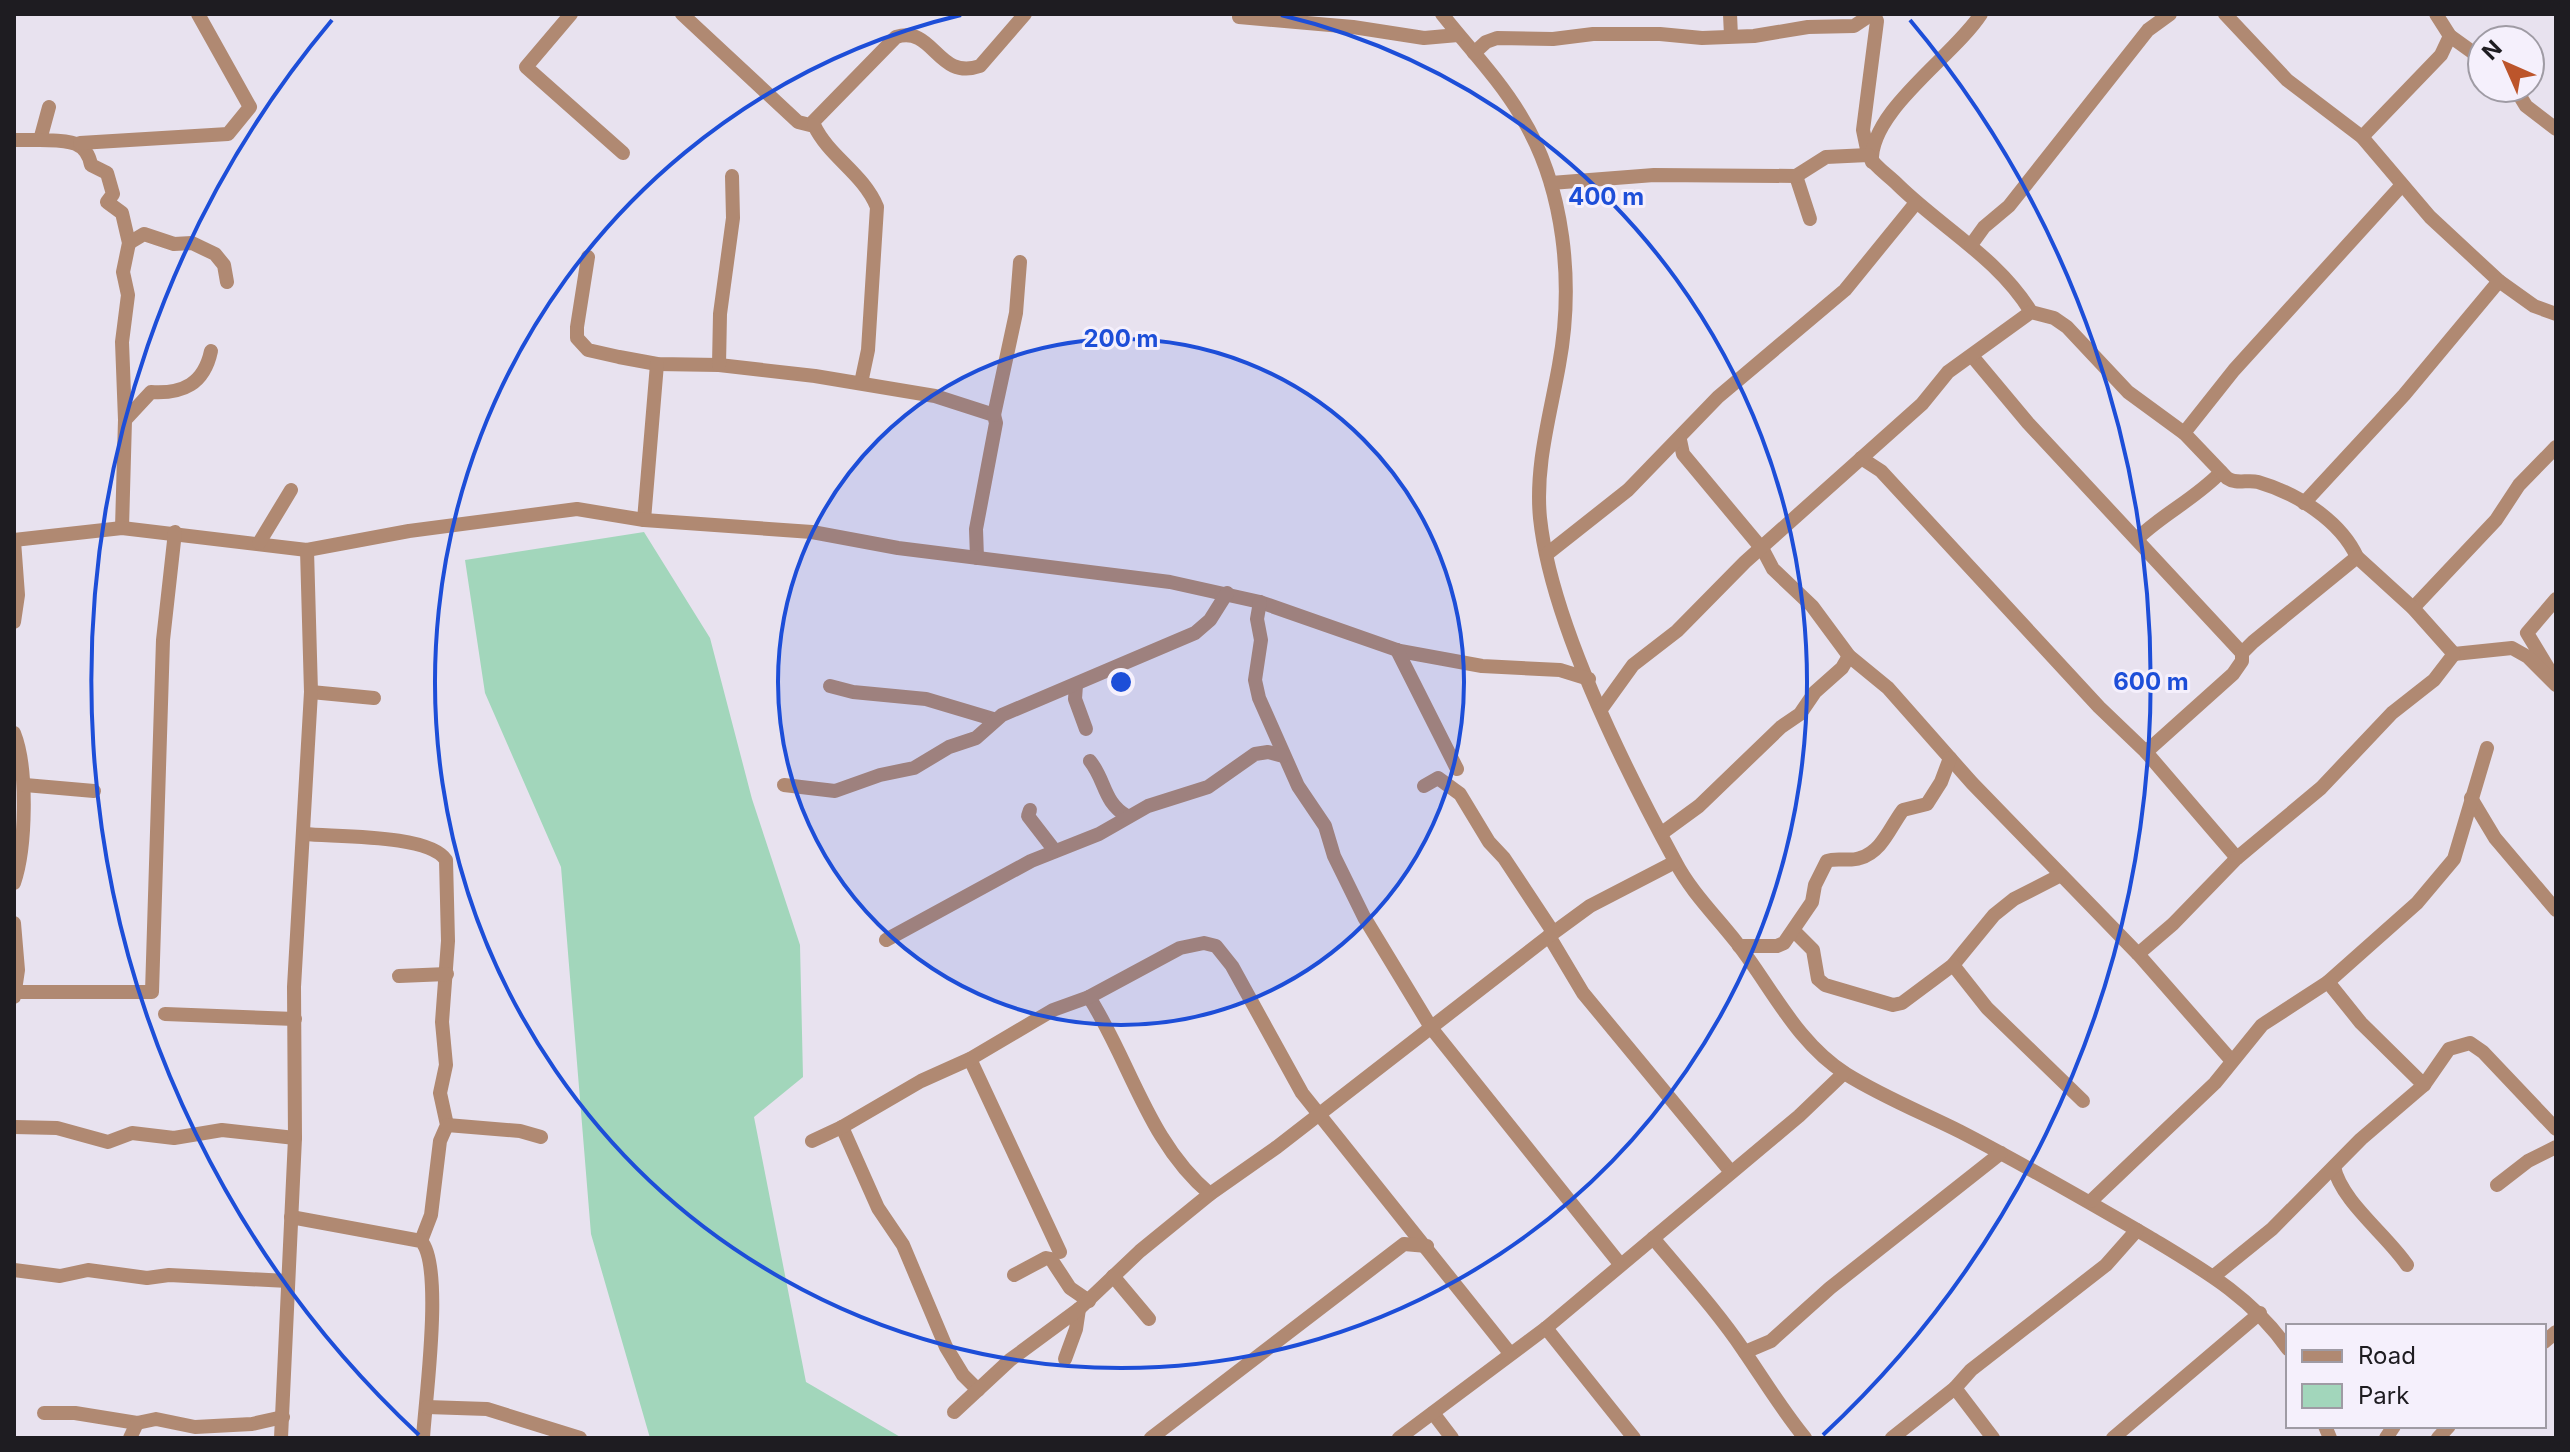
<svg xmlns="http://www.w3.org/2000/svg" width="2570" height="1452" font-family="Inter,sans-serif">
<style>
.green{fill:#a2d6bb}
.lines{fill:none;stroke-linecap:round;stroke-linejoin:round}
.minor{stroke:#b08972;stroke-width:14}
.ring{fill:none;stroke:#1d4ed8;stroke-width:4}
.centre{fill:#1d4ed8;stroke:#f5f0fc;stroke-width:4}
.ring-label{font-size:24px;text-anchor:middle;font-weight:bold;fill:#1d4ed8;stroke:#f5f0fc;stroke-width:6;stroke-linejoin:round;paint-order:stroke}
</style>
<rect width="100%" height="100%" fill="#e8e2ef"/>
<path class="green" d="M644,532L710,638L752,799L800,945L803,1077L754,1117L806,1382L902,1438H650L591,1234L561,867L485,693L465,560Z"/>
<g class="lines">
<g class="minor">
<path d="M571,14L526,67L623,153"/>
<path d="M682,14L798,122L810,125L896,37C934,25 937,81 980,66L1025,14"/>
<path d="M1442,14C1468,47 1499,79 1521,116C1565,187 1574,284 1559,365C1550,416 1535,466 1540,518C1551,622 1625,769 1675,861C1691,892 1716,916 1737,943C1772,988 1796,1042 1846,1074C1883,1097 1923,1113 1961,1132C2025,1165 2087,1201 2149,1237C2202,1269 2252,1297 2288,1349"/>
<path d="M1730,14L1731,36"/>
<path d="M2225,14L2287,80L2362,137L2430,217L2499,281L2534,306L2556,314"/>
<path d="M2436,14L2450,36L2482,59"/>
<path d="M1239,17L1353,27L1424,38L1458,35"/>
<path d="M1474,53L1486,42L1497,38L1553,39L1593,34H1660L1702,38L1754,36L1808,27L1854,26L1872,14"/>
<path d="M2515,88L2526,106L2556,129"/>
<path d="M49,107L40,140C63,141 86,138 91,165L107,173L113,194L107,202L122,213L129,243L123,272L128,295L122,342L125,420L122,528"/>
<path d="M814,125C829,157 863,173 877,207L868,350L861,383"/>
<path d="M2362,137L2441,55L2450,36"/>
<path d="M14,140H40"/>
<path d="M80,143L228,134L250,107L198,14"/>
<path d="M1868,154L1863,130L1877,21L1874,14"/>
<path d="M1872,162C1869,111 1954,56 1981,14"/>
<path d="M1796,176L1810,219"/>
<path d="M1551,183L1654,175L1796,176L1826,157L1868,155C1875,167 1888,175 1898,185C1942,228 1999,259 2031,312"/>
<path d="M129,243L144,234L174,244L192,243L215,254L224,265L227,282"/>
<path d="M1971,245L1984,227L2009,206L2148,30L2170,14"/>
<path d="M588,257L577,327V338L588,350L619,357L657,364L719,365L815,376L935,396L994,415L996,423L976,529L977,558"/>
<path d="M1972,356L2028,423L2242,653"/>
<path d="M719,365L720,314L733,218L732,176"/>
<path d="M994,415L1016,313L1020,262"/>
<path d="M125,420L151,392C183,394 204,384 211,351"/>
<path d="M2184,433L2234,370L2402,185"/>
<path d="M1680,440L1683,454L1763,550L1773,569L1812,606L1849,656L1888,688L1972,783L2138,954L2231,1060"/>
<path d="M1861,458L1881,471L2099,707L2146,752L2237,858"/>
<path d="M2304,503L2404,395L2499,281"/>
<path d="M644,520L657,364"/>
<path d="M2138,538C2164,513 2195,499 2221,472"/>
<path d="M14,540L122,528L307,550L409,531L577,509L644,520L812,532L898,548L1170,582L1260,602L1400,651L1482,666L1560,670L1589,679"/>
<path d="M14,541L18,595L14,622"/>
<path d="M259,543L291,490"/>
<path d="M1547,554L1628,490L1718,397L1845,290L1915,204"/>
<path d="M1260,602L1257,619L1261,640L1255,680L1259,698L1298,786L1325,826L1334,856L1364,917L1432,1029L1620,1264"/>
<path d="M2413,608L2496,520L2519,485L2556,447"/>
<path d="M1397,650L1457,769"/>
<path d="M2550,671L2527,633L2556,599"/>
<path d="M1076,685L1075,699L1086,729"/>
<path d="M830,686L853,692L926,699L993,719"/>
<path d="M311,692L374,698"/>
<path d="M1602,708L1633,665L1677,631L1745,562L1922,404L1948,372L2031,312L2054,318L2067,327L2128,392L2184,433L2227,478C2237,485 2247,479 2258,482C2296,493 2340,520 2357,557L2413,608L2454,654L2512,648L2528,657L2556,685"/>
<path d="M14,733C28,768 26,848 14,883"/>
<path d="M2146,752L2233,674L2242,661V653L2253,642L2357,557"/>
<path d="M1090,761C1106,781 1103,802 1127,816"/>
<path d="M25,785L94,791"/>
<path d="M784,785L835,791L880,775L914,768L949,747L976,738L1002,715L1195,633L1210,620L1227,593"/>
<path d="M1424,786L1438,778L1460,794L1489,842L1504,858L1553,932"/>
<path d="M2471,798L2495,838L2556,910"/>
<path d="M1030,810L1028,816L1055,851"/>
<path d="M1662,833L1699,806L1781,727L1800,714L1815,692L1842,668L1849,656"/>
<path d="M305,834C336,837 429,834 446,860L448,941L442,1022L446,1065L440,1093L447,1125L440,1141L431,1215L421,1241"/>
<path d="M14,923L18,970L14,997"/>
<path d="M1794,931L1813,950L1818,979L1825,985L1893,1005L1902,1003L1953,965L1994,915L2014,899L2059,876"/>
<path d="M1549,936L1583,993L1731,1172"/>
<path d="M886,940L1031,861L1099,834L1148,806L1208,787L1255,754L1268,752L1283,756"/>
<path d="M1739,946H1777L1784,943L1812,902L1815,885L1827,861C1837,857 1849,862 1860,858C1882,852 1890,827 1903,810L1927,804L1941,782L1950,758"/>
<path d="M2138,954L2173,924L2237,858L2321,788L2392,713L2434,680L2454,654"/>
<path d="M1953,965L1987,1008L2083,1101"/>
<path d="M399,976L447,974"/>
<path d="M2328,982L2361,1023L2424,1085"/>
<path d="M15,992H152L163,640L175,532"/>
<path d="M1089,997C1131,1063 1148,1142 1210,1194"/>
<path d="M165,1014L295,1019"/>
<path d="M970,1059L1060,1252"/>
<path d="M447,1125L520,1131L541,1137"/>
<path d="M14,1127L57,1128L108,1142L132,1133L174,1138L222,1130L295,1138"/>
<path d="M842,1127L878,1208L903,1245L946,1347L963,1375L978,1390"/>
<path d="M812,1141L842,1127L921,1081L970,1059L1053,1010L1089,997L1180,948L1204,943L1216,946L1232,966L1302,1093L1509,1352"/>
<path d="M2334,1167C2341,1201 2387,1235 2407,1265"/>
<path d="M2497,1185L2528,1161L2556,1147"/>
<path d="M2091,1201L2215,1083L2262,1025L2328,982L2417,903L2454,859L2487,748"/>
<path d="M291,1217L421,1241C444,1265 425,1402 423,1438"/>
<path d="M1653,1238C1684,1275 1717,1311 1744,1351C1764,1380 1782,1410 1805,1438"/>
<path d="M14,1270L60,1276L88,1270L147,1278L169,1275L288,1281"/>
<path d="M1014,1275L1046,1258L1051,1259L1070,1288L1089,1301"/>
<path d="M1113,1276L1149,1319"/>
<path d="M2214,1276L2272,1229L2361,1139L2424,1085L2449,1049L2470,1043L2483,1052L2556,1129"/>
<path d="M1546,1328L1634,1438"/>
<path d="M2544,1342L2556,1332"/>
<path d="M1745,1352L1771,1341L1830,1288L2001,1153"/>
<path d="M1065,1359L1076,1329L1079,1309"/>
<path d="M427,1407L487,1409L580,1438"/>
<path d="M954,1412L1010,1360L1079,1309L1140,1251L1210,1194L1277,1147L1549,936L1590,906L1675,862"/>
<path d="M44,1413H75L137,1423L156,1419L195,1427L252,1424L283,1417"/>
<path d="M1433,1413L1452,1438"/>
<path d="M2325,1426L2330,1438"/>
<path d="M130,1438L137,1423"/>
<path d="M281,1438L295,1138L294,987L311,692L307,550"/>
<path d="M1151,1438L1404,1244L1427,1246"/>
<path d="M1399,1438L1546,1328L1799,1116L1844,1073"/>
<path d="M1892,1438L1955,1388"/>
<path d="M1993,1438L1955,1388L1971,1370L2106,1265L2137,1230"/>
<path d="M2113,1438L2260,1313"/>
<path d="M2386,1438L2394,1426"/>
<path d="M2438,1438L2449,1426"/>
</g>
</g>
<circle cx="1121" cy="682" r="343" fill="#1d4ed8" fill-opacity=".12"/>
<g class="ring">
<circle cx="1121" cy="682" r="343"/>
<path d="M1281 15A686 686 0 1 1 961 15"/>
<path d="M419 1435A1030 1030 0 0 1 332 20M1910 20A1030 1030 0 0 1 1823 1435"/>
</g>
<circle cx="1121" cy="682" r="12" class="centre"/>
<g class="ring-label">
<text x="1606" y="205">400 m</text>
<text x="1121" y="347">200 m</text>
<text x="2151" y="690">600 m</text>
</g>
<rect width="2570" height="1452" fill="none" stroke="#1e1c21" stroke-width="32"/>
<rect x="2286" y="1324" width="260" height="104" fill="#f5f0fc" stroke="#9f9ba4" stroke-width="2"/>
<rect x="2302" y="1350" width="40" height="12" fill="#b08972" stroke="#9f9ba4" stroke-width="2"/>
<text x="2358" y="1364" font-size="24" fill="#1e1c21">Road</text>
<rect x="2302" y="1384" width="40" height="24" fill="#a2d6bb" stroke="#9f9ba4" stroke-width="2"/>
<text x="2358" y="1404" font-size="24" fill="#1e1c21">Park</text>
<g transform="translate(2506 64) rotate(315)"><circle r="38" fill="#f5f0fc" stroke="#9f9ba4" stroke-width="2"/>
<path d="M0-6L14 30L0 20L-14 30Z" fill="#bc552b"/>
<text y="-12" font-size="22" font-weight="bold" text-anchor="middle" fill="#1e1c21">N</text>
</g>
</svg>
